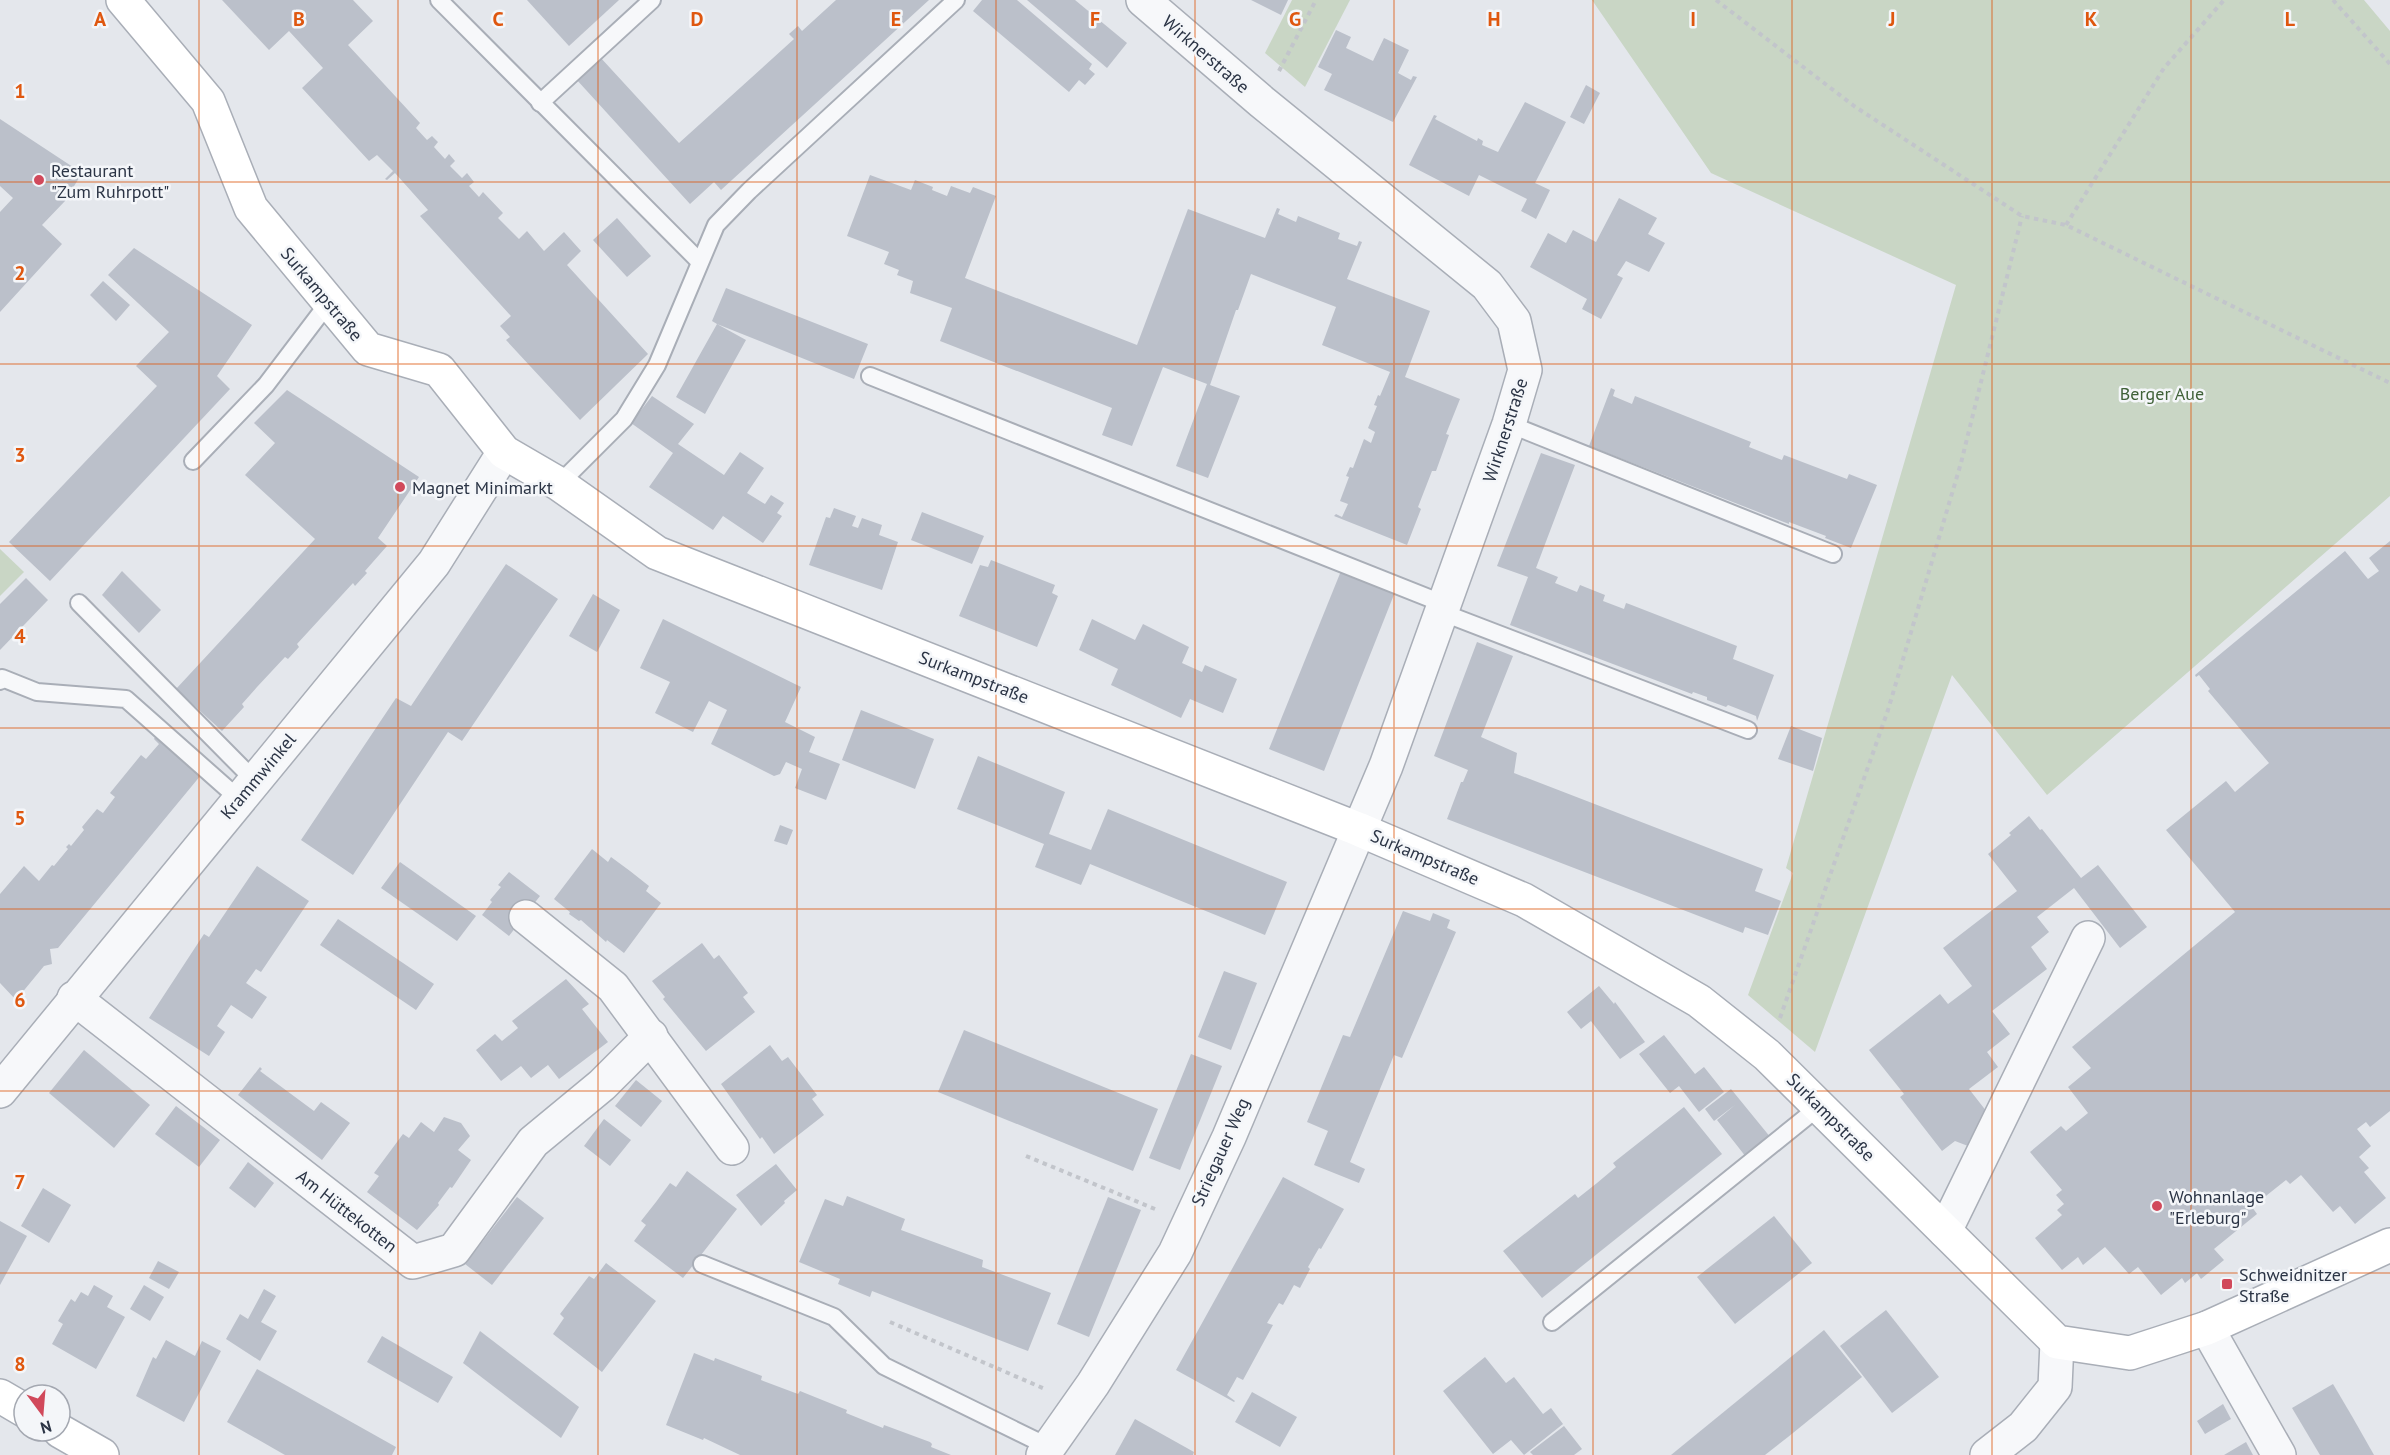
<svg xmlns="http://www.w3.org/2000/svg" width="2390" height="1455" font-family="'PT Sans',sans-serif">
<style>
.green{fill:#c9d6c5}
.building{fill:#bbc0ca}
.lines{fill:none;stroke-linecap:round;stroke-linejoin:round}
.lane-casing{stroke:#a9aeb7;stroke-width:20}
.street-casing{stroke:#a9aeb7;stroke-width:36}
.secondary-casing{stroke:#a9aeb7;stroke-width:36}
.path{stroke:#c2c5cb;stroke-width:4;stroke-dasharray:4.5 4.5;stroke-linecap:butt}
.lane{stroke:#f7f8fa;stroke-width:16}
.street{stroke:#f7f8fa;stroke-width:33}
.secondary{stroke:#fff;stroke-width:33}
.grid{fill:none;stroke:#df570f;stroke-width:1.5;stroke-opacity:0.55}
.poi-dot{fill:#d1495b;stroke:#f4f6f9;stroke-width:2}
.labels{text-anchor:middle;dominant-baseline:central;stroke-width:5;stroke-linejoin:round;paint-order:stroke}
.street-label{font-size:18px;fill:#2b3445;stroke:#f4f6f9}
.poi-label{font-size:18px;fill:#2b3445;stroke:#f4f6f9;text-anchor:start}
.park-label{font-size:18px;fill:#3f6138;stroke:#f4f6f9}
.grid-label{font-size:20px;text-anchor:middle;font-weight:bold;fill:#df570f;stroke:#f4f6f9;stroke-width:5;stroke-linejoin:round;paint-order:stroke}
</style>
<rect width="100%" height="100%" fill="#e4e7ec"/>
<g class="green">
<path d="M1292,0H1350L1305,87L1265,53Z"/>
<path d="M1592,0H2364L2390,31V496L2047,795L1952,675L1815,1052L1748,995L1793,873L1786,868L1956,285L1711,173Z"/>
<path d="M0,549L24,572L0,596Z"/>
</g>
<g class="building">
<path d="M222,0H353L373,21L348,45L420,123L416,128L427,140L432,136L438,142L434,147L445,159L449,154L455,161L450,166L462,178L467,173L474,182L469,186L479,197L483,192L503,213L498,218L519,239L527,231L544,251L564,232L581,251L567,265L648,354L580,420L506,340L510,337L500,326L511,316L420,216L428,210L395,173L387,180L385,179L393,171L377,155L369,161L302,88L323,68L289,31L269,50Z"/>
<path d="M527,0H619L569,46Z"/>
<path d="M836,0H929L721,190L714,182L690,204L576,79L600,57L679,143L794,39L789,34L798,26L802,31Z"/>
<path d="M982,0H1017L1092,64L1089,69L1095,74L1085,85L1079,80L1069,92L973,11Z"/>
<path d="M1027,0H1075L1127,43L1107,68Z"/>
<path d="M1251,0H1288L1281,15Z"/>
<path d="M1336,30L1351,37L1346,48L1373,61L1384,38L1409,50L1398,73L1411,80L1413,76L1417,77L1393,122L1324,90L1332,74L1318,67Z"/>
<path d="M1586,85L1600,93L1584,124L1570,117Z"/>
<path d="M1525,102L1566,122L1535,183L1550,190L1536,219L1521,211L1527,199L1479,175L1469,196L1409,165L1434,115L1437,116L1435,119L1477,141L1478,138L1483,141L1482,145L1498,152Z"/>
<path d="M0,119L82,173L65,201L42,225L62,244L0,312V212L13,198L0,186Z"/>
<path d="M870,175L911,190L915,180L933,187L932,190L947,196L951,186L970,193L973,187L996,196L965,278L1137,345L1188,209L1265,238L1277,208L1280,209L1278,214L1296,222L1298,216L1340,233L1338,239L1357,246L1359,241L1362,242L1347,279L1430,311L1405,377L1460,399L1446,434L1449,435L1436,471H1432L1418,507L1421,509L1407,545L1334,516L1336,514L1342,517L1348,504L1340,501L1349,477L1346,476L1350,467L1353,468L1364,439L1371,443L1375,432L1368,428L1377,406L1374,405L1378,395L1380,396L1390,372L1322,345L1336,307L1251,274L1238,310H1236L1210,385L1240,396L1208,478L1176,466L1207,384L1163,367L1132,446L1102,435L1112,408L940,341L952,308L910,293L913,281L897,275L899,270L884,264L889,252L847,236Z"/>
<path d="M1619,198L1657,218L1648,234L1665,243L1649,272L1626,261L1617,275L1623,278L1601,319L1582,309L1587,299L1530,267L1548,233L1566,243L1573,230L1596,242Z"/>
<path d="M617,218L651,256L627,277L593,240Z"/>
<path d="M134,248L252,325L217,376L230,389L50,581L9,542L157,386L136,366L169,332L108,275Z"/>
<path d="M103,281L130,305L116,321L90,295Z"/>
<path d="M726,288L868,344L854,379L717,324L746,340L705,414L676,397L717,324L712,321Z"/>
<path d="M1611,388L1615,390L1613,396L1632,404L1635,396L1751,442L1749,447L1782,460L1784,455L1847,479L1849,474L1877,485L1851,548L1825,538L1826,536L1789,522V524L1589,446Z"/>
<path d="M287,390L419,477L378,538L387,546L365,571L367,573L355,586L353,583L297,644L299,647L288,659L285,657L257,687L242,704L244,707L222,731L176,689L315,539L245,475L275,443L254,423Z"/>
<path d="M652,396L694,424L678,444L724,475L740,452L764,468L747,493L765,504L771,495L784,503L777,513L782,516L763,543L723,516L713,530L649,487L673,453L631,423Z"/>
<path d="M1541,453L1575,465L1536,568L1558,577L1555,583L1577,592L1580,585L1605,595L1603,601L1624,609L1626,603L1629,604L1737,646L1733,659L1774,675L1757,721L1756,716L1728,705L1726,707L1707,700V697L1693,692L1692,694L1510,625L1528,577L1497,566Z"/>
<path d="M834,508L856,516L852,526L858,528L862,518L882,525L879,535L898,542L882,590L809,565L826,517L830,518Z"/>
<path d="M922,512L984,536L972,564L911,540Z"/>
<path d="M2390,541V1111L2370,1127L2366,1122L2357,1129L2371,1146L2359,1157L2369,1168L2364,1172L2386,1198L2355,1224L2340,1206L2333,1212L2301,1175L2290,1184L2286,1180L2252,1207L2257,1214L2214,1249L2224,1260L2201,1279L2197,1273L2185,1283L2182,1278L2161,1295L2138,1267L2129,1274L2105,1247L2083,1265L2078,1257L2062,1270L2035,1238L2062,1215L2057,1210L2064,1204L2056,1195L2062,1190L2030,1152L2061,1126L2066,1131L2088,1113L2068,1087L2091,1068L2072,1047L2235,912L2166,830L2226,781L2235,792L2269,763L2208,691L2210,689L2199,675L2196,677L2195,675L2345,551L2368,579L2379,571L2369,558Z"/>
<path d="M991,560L1055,585L1052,593L1058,596L1037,647L959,616L980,565L988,567Z"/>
<path d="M506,564L558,599L462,741L448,732L353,875L301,840L396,698L411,706Z"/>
<path d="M122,571L161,610L139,633L102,595Z"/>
<path d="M1341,571L1395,592L1324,771L1269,749Z"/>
<path d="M26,578L48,600L0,650V604Z"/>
<path d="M593,594L620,610L597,652L569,636Z"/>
<path d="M663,619L801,687L785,722L815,737L809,752L840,764L826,800L795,788L802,769L786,762L780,774L774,776L711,744L727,710L709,701L693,732L655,713L670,682L640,668Z"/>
<path d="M1092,619L1135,640L1143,624L1189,647L1182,663L1202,672L1205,665L1237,679L1223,713L1190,699L1181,718L1111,685L1118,669L1079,650Z"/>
<path d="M1477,642L1513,656L1481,737L1517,753L1514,773L1763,869L1755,891L1781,901L1768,935L1745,927L1743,933L1447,819L1461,782H1463L1468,770L1434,756Z"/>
<path d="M861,710L934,739L915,789L842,760Z"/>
<path d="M1791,726L1822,738L1813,771L1778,759Z"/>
<path d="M155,737L201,775L58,948L50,949L52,964L44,966L16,1000L0,983V894L24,866L39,881L52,865L54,866L68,849L66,847L69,844L71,846L84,830L82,827L97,809L103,813L115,797L110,793L141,755L146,759L159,744L154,739Z"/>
<path d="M978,756L1065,792L1049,834L1091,850L1108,809L1287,882L1265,935L1090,864L1081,885L1035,867L1044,844L957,809Z"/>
<path d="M2029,816L2040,830L2042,829L2081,878L2098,865L2147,927L2120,948L2074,888L2037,917L2049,932L2031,947L2047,969L1992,1011L2010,1034L1987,1052L1998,1067L1969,1089L1987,1112L1977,1142L1970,1139L1968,1146L1955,1141L1942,1151L1900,1097L1904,1094L1869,1050L1940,994L1948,1004L1972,986L1943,948L2017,891L1988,854L2011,835L2009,833Z"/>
<path d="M780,825L793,830L787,845L774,841Z"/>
<path d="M592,849L608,862L611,857L630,871L649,886L646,891L661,903L624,953L607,940L606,942L581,920L579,921L569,914L570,912L554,899Z"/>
<path d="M400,862L476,916L457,941L381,888Z"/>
<path d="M257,866L309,901L261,972L256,969L246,983L267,997L252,1019L231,1005L217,1026L225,1032L209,1056L149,1018L204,934L209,937Z"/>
<path d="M509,872L540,896L509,936L482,915L492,902L490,900L501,887L498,885Z"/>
<path d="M1403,911L1430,921L1433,913L1450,920L1447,928L1456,932L1402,1058L1394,1055L1350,1162L1365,1169L1359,1183L1314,1165L1328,1131L1307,1122L1343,1035L1350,1037Z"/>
<path d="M338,919L434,984L416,1010L320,945Z"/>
<path d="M702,943L714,959L719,955L748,993L743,997L755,1012L706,1051L663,999L665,997L652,981Z"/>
<path d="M1224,971L1257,983L1231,1050L1198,1037Z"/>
<path d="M566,979L589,1004L582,1009L608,1042L559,1079L548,1065L531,1078L521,1066L501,1081L476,1050L495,1034L502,1041L518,1028L512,1021Z"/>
<path d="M1599,986L1614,1004L1615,1002L1645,1042L1620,1059L1591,1021L1581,1029L1567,1012Z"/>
<path d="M964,1030L1158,1109L1133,1171L938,1092Z"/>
<path d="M1664,1035L1695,1074L1704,1067L1724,1092L1699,1112L1679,1086L1670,1093L1639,1054Z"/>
<path d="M770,1045L782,1061L788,1057L817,1095L812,1099L824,1115L774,1154L762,1137L760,1139L721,1084Z"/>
<path d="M84,1050L150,1105L114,1148L49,1093Z"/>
<path d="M1191,1054L1222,1066L1180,1170L1149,1158Z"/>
<path d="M260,1067L262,1069L260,1071L314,1111L321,1102L350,1123L322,1160L238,1095Z"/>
<path d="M636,1080L662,1101L641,1127L615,1106Z"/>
<path d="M1731,1089L1771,1138L1746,1157L1717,1120L1735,1105L1714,1121L1705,1109Z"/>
<path d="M176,1106L220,1140L199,1167L155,1134Z"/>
<path d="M1684,1107L1722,1154L1542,1298L1503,1251L1575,1194L1578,1198L1597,1183L1616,1167L1613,1163Z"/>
<path d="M444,1117L461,1123L470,1136L458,1150L471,1160L452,1188L450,1187L438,1203L439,1205L417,1230L367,1192L379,1176L374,1173L403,1134L409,1138L421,1122L434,1132Z"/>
<path d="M604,1119L631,1140L610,1166L584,1146Z"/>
<path d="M248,1162L274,1183L255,1208L229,1188Z"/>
<path d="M776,1164L797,1190L784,1201L785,1203L761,1226L736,1195Z"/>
<path d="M687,1171L737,1209L683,1278L634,1241L646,1225L641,1221L656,1202L670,1183L676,1187Z"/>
<path d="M1283,1177L1344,1209L1321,1249L1319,1248L1308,1267L1310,1269L1300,1288L1294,1285L1283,1305L1279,1303L1267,1323L1273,1325L1243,1380L1237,1377L1227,1395L1235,1401L1234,1402L1176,1370Z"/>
<path d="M43,1188L71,1205L49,1243L21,1226Z"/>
<path d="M847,1196L905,1219L901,1230L983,1260L982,1267L1051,1293L1028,1351L872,1291L870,1297L838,1284L840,1279L799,1262L825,1199L843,1206Z"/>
<path d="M517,1197L544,1218L492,1285L465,1264Z"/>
<path d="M1108,1197L1141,1210L1089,1337L1057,1324Z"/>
<path d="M1774,1216L1812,1263L1735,1324L1697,1277Z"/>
<path d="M0,1221L27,1236L0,1285Z"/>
<path d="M158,1261L179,1272L169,1289L149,1278Z"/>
<path d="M606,1263L656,1301L602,1372L553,1334L564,1318L560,1314L589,1276L594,1279Z"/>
<path d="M94,1285L113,1296L107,1307L125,1317L96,1369L52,1344L63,1324L58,1321L71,1299L75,1302L81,1292L88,1296Z"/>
<path d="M144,1285L164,1297L150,1321L130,1309Z"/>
<path d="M264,1289L276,1296L261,1322L277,1331L260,1361L226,1339L240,1314L248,1319Z"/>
<path d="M1886,1310L1939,1377L1892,1413L1840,1346Z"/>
<path d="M1824,1330L1862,1377L1788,1437L1765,1455H1671Z"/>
<path d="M480,1331L579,1407L561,1438L463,1363Z"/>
<path d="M382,1336L453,1377L438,1403L367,1362Z"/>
<path d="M166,1340L195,1356L202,1341L221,1351L184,1422L136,1396L153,1357L156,1359Z"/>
<path d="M694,1353L714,1361L715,1358L762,1376L761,1380L798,1394L800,1391L847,1410L846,1413L883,1428L884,1425L930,1442L932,1444L931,1447L951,1455H740L704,1438L703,1440L666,1425Z"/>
<path d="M1485,1357L1506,1383L1514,1377L1543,1414L1551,1408L1563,1424L1524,1455L1511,1440L1493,1454L1443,1391Z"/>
<path d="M257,1369L396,1447L392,1455H285L227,1422Z"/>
<path d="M2333,1384L2353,1418L2374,1455H2320L2292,1408Z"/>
<path d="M1252,1392L1297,1417L1280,1447L1235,1422Z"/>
<path d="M2223,1404L2231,1419L2205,1434L2197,1421Z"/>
<path d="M1135,1419L1194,1452L1193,1455H1115Z"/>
<path d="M1564,1426L1582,1449L1574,1455H1533L1530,1452Z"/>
<path d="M2246,1442L2253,1455H2224Z"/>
</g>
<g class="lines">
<defs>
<g id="lane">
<path d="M439,0L699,261"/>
<path d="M540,103L652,0"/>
<path d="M870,376L1444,604"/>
<path d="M1509,424L1833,554"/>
<path d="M193,461L266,385L329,302"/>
<path d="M559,484L624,419L657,365L716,225L749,191L956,0"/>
<path d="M79,603L255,781"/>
<path d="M1441,612L1748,730"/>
<path d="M0,681L2,678L37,692L126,699L239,799"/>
<path d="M702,1264L834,1317L884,1366L1049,1447"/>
<path d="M1552,1322L1820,1106"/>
</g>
<g id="street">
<path d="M526,917L613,987L732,1148"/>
<path d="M74,998L413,1262L454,1250L533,1142L602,1085L651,1036"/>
<path d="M0,1091L434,563L504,452"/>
<path d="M1945,1231L2088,938"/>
<path d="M2207,1328L2279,1455"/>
<path d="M1043,1455L1093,1384L1175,1253L1229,1137L1386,766L1509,424L1525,370L1514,321L1487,285L1262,102L1143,0"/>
<path d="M1987,1455L2023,1427L2055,1387L2057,1342"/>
</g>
<g id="secondary">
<path d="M123,0L208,101L251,208L368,349L439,370L504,452L559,484L657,553L1358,829L1524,900L1699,1001L1767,1055L2057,1342L2130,1353L2207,1328L2390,1245"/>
<path d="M0,1396L24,1410"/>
<path d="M60,1431L102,1455"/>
</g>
</defs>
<use href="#lane" class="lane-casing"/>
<use href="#street" class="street-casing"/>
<use href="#secondary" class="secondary-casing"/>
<g class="path">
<path d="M1716,0L1854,106L2022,216L2066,225L2390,383"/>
<path d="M2333,0L2390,64"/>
<path d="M1279,71L1316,0"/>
<path d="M2066,225L2164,68L2224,0"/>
<path d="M1780,1018L1888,710L1961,463L2022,216"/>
<path d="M1026,1156L1155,1209"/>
<path d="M890,1322L1045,1389"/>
</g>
<use href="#lane" class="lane"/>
<use href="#street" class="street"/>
<use href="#secondary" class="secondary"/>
</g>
<path class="grid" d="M199,0V1455M398,0V1455M598,0V1455M797,0V1455M996,0V1455M1195,0V1455M1394,0V1455M1593,0V1455M1792,0V1455M1992,0V1455M2191,0V1455M0,182H2390M0,364H2390M0,546H2390M0,728H2390M0,909H2390M0,1091H2390M0,1273H2390"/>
<g class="poi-dot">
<circle cx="39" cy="180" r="6"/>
<circle cx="400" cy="487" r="6"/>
<circle cx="2157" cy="1206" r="6"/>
<rect x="2221" y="1278" width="12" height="12" rx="3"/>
</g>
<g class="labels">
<g class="street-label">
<text transform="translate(1206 54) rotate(41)">Wirknerstraße</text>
<text transform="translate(322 294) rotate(50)">Surkampstraße</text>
<text transform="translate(1505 430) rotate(-72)">Wirknerstraße</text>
<text transform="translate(974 677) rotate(21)">Surkampstraße</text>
<text transform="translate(258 776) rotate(-50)">Krammwinkel</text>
<text transform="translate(1425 857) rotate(23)">Surkampstraße</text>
<text transform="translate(1831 1117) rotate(45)">Surkampstraße</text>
<text transform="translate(1220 1152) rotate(-66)">Striegauer Weg</text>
<text transform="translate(347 1211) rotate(38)">Am Hüttekotten</text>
</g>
<g class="poi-label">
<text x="51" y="170">Restaurant<tspan x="51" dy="21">"Zum Ruhrpott"</tspan></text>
<text x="412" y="487">Magnet Minimarkt</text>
<text x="2169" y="1196">Wohnanlage<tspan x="2169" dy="21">"Erleburg"</tspan></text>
<text x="2239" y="1274">Schweidnitzer<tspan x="2239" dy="21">Straße</tspan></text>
</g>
<g class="park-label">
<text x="2162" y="393">Berger Aue</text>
</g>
</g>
<g class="grid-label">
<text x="100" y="26">A</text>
<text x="299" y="26">B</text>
<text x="498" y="26">C</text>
<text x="697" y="26">D</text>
<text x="896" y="26">E</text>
<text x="1095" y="26">F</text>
<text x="1295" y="26">G</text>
<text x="1494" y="26">H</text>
<text x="1693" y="26">I</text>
<text x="1892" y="26">J</text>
<text x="2091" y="26">K</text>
<text x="2290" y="26">L</text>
<text x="20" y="98">1</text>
<text x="20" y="280">2</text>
<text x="20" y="462">3</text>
<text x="20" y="643">4</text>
<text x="20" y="825">5</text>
<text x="20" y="1007">6</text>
<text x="20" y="1189">7</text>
<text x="20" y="1371">8</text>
</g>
<g transform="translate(42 1413) rotate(164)"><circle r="28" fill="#f4f6f9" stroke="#a4a8b1" stroke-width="1.5"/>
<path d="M0-4.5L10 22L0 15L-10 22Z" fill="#d1495b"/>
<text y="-9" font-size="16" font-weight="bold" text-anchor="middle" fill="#2b3445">N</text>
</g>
</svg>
